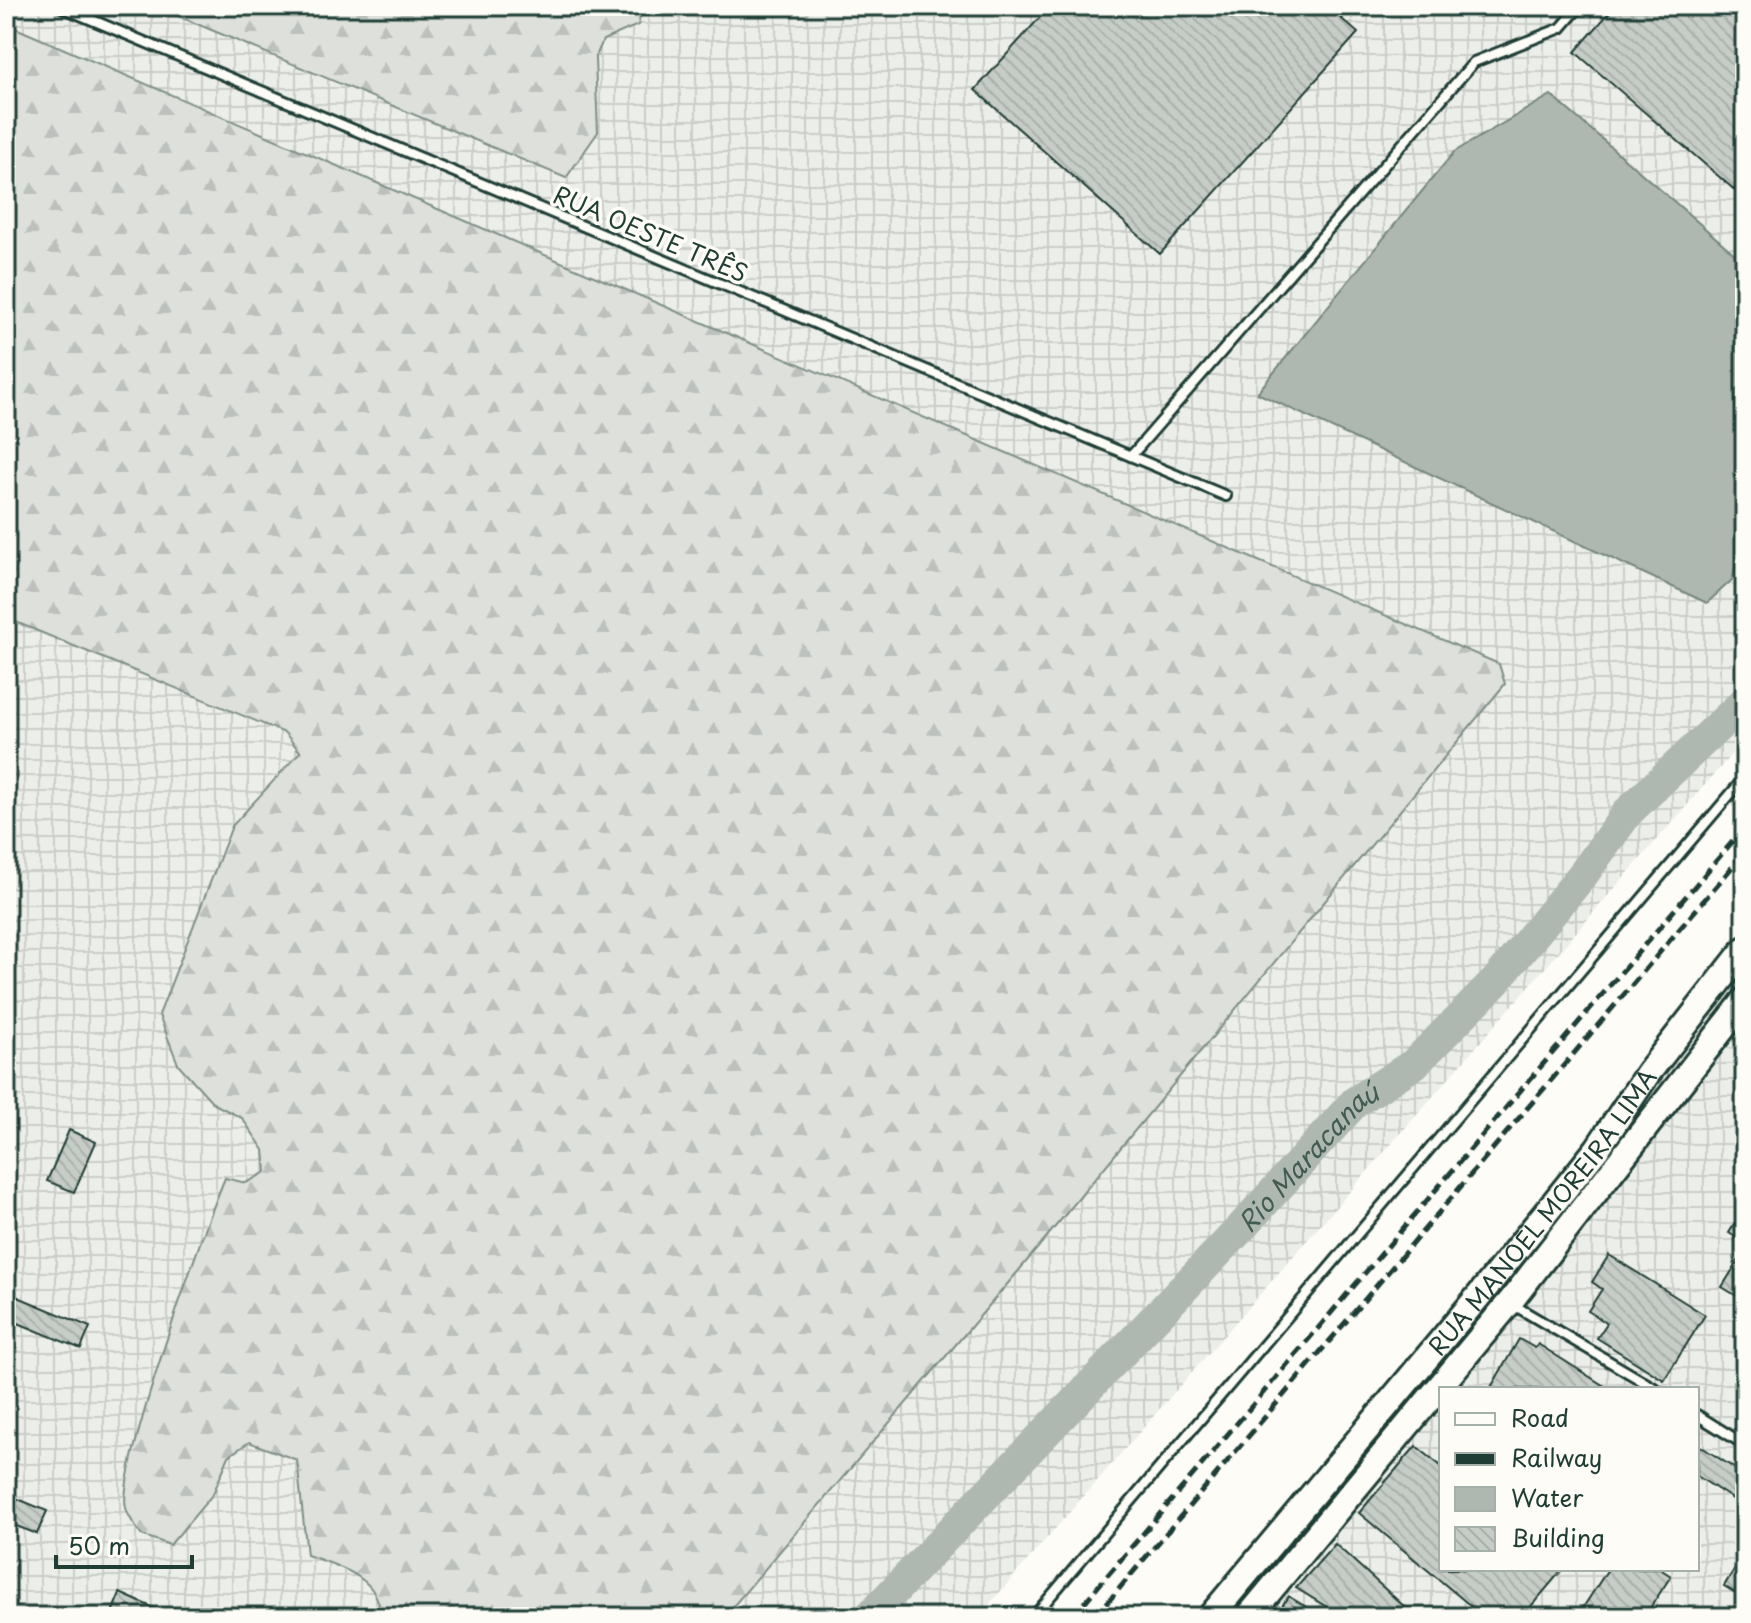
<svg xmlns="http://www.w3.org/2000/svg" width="1751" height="1623" font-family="'Playpen Sans',sans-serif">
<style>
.industrial{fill:url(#industrial-grid);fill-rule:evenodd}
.forest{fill:url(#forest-firs);stroke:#7e8e88;stroke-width:2}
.water{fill:#aeb8b1;stroke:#75877f;stroke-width:2}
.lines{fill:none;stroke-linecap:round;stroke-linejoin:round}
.river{stroke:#aeb8b1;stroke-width:32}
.building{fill:url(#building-back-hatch);stroke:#1f3d34;stroke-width:2}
.lane-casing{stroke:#1f3d34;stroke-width:14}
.secondary-casing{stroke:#1f3d34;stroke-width:30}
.lane{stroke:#fdfcf7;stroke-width:8}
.secondary{stroke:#fdfcf7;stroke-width:24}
.rail{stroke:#1f3d34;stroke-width:5;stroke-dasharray:12 6;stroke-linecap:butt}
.labels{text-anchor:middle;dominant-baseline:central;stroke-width:7;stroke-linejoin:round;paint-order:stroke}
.street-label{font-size:24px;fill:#1f3d34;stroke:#fdfcf7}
.water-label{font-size:26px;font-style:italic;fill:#435c53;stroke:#fdfcf7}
</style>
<defs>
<pattern id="industrial-grid" width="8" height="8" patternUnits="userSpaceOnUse" patternTransform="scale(2)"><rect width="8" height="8" fill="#eceee9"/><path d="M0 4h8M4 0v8" fill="none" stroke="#cacdc8"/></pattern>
<pattern id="forest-firs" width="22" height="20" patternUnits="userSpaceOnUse" patternTransform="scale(2)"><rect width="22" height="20" fill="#dde0db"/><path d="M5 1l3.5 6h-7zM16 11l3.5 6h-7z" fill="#bdc1bd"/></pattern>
<pattern id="building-back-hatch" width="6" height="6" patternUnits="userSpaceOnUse" patternTransform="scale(2)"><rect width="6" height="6" fill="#c6cdc7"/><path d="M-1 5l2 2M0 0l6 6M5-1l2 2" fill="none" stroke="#aab1ac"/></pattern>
</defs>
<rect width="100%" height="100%" fill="#fdfcf7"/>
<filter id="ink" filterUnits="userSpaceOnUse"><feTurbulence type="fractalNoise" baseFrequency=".0125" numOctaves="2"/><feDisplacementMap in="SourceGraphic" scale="16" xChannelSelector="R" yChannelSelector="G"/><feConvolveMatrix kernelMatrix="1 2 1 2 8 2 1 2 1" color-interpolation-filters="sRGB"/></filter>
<g filter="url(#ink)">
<g class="industrial">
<path d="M6,6H1745V739L978,1617H6Z"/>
<path d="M1745,964V1617H1215L1573,1199ZM1441,1389H1697V1569H1441Z"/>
</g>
<g class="forest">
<path d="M154,6H643L638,25L603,40L595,59L598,132L566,178Z"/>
<path d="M6,24L1499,664L1505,684L1021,1268L724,1617H380C382,1577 338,1566 307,1555L297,1460L249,1442L229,1456L213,1494L170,1545L141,1535C136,1527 128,1517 126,1508C116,1473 205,1224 225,1178L246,1183L266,1172L264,1150L242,1118L214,1104L178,1064L159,1015L232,826L300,752L285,733L6,618Z"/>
</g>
<path class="water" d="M1551,95L1745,263V527L1732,580L1707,603L1257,393L1454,152Z"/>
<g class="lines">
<path class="river" id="s1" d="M869,1617L1242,1227L1355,1102L1414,1064L1496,981L1584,873L1628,812L1745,701"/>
</g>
<g class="building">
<path d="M1050,6H1327L1358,33L1160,254L975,90Z"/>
<path d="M1615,6H1745V199L1575,52Z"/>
<path d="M69,1130L96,1142L74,1192L47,1181Z"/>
<path d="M1745,1207V1243L1729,1233Z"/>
<path d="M1745,1250V1301L1722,1287Z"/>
<path d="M1609,1255L1705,1315L1664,1380L1597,1338L1607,1323L1588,1311L1602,1289L1592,1282Z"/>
<path d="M6,1292L90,1327L81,1349L6,1318Z"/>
<path d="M1519,1339L1535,1348L1538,1344L1609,1389H1490Z"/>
<path d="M1697,1444L1745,1475V1507L1697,1476Z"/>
<path d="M1416,1446L1441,1466V1569L1562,1570L1522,1617H1484L1359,1513Z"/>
<path d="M6,1494L47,1511L37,1534L6,1522Z"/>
<path d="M1335,1544L1416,1617H1343L1296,1588Z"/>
<path d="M1745,1552V1599L1724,1586Z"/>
<path d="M1608,1569H1660L1671,1576L1644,1617H1577Z"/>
<path d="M120,1593L174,1617H110Z"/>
<path d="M1288,1596L1323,1617H1276Z"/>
</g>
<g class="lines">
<defs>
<g id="lane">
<path d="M59,6L1226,496"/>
<path d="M1131,456L1474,62L1561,28L1580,6"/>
<path d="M1512,1304L1656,1389"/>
<path d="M1697,1415L1745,1445"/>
<path d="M1033,1617L1745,777"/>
</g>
<g id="secondary">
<path id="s2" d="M1210,1617L1487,1286L1597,1149L1648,1073L1745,949"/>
<path d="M1248,1617L1510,1302L1745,1000"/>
</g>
</defs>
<use href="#lane" class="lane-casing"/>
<use href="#secondary" class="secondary-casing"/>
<use href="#lane" class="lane"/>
<use href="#secondary" class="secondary"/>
<g class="rail">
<path d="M1072,1617L1745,827"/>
<path d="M1095,1617L1745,852"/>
</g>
</g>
</g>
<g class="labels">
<g class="street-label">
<text transform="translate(651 233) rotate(23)">RUA OESTE TRÊS</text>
<text stroke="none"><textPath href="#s2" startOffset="524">RUA MANOEL MOREIRA LIMA</textPath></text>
</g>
<g class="water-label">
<text stroke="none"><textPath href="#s1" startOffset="636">Rio Maracanaú</textPath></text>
</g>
</g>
<rect width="1751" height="1623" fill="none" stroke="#fdfcf7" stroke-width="32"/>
<rect x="16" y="16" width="1719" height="1591" fill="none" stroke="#1f3d34" stroke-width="3" filter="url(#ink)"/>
<rect x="1439" y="1387" width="260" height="184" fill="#fdfcf7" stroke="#a4b0a9" stroke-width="2"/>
<rect x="1455" y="1413" width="40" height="12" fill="#fdfcf7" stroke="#a4b0a9" stroke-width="2"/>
<text x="1511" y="1427" font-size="24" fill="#1f3d34">Road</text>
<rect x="1455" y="1453" width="40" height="12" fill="#1f3d34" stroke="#a4b0a9" stroke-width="2"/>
<text x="1511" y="1467" font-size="24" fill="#1f3d34">Railway</text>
<rect x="1455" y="1487" width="40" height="24" fill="#aeb8b1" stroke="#a4b0a9" stroke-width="2"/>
<text x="1511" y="1507" font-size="24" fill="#1f3d34">Water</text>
<rect x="1455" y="1527" width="40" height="24" fill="url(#building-back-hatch)" stroke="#a4b0a9" stroke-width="2"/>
<text x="1511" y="1547" font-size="24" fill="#1f3d34">Building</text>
<path d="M56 1555v12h136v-12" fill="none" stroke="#1f3d34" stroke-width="4"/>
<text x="68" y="1555" font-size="24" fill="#1f3d34" stroke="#fdfcf7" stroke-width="6" paint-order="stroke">50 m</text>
</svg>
